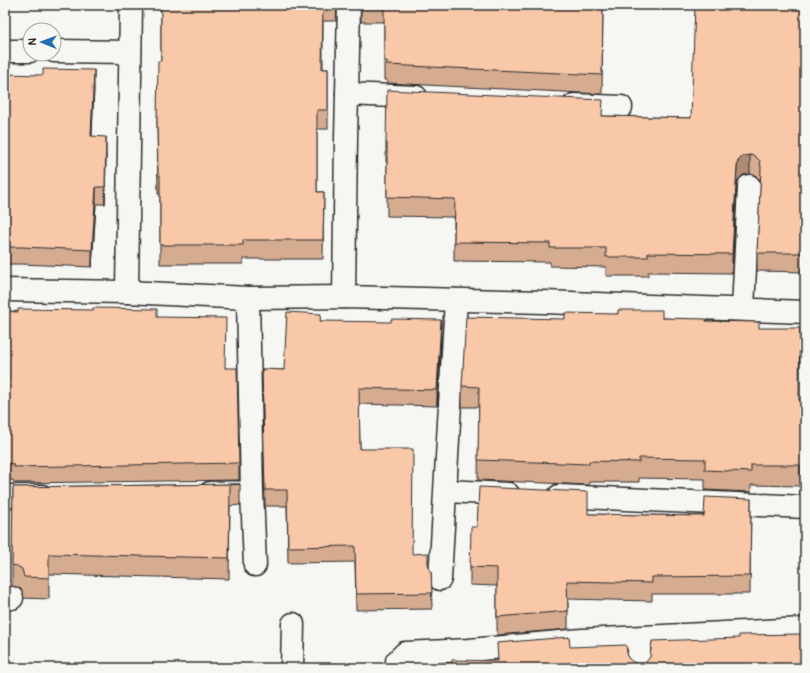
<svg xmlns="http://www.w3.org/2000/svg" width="810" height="673" font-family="Pangolin,sans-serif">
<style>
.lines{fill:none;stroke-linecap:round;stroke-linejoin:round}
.minor-casing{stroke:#2b2b2b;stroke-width:25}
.minor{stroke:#f6f6f2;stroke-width:22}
.wall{fill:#d6ac91;stroke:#2b2b2b}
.shaded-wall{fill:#ae8c76;stroke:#2b2b2b}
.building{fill:#f9c8a9;stroke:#2b2b2b}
</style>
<rect width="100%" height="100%" fill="#f6f6f2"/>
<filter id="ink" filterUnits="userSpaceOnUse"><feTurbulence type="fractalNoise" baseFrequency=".025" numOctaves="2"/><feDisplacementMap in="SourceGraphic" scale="8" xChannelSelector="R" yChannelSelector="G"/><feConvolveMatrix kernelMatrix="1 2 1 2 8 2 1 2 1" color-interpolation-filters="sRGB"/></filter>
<g filter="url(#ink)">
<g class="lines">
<defs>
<g id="minor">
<path d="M5,51H30"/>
<path d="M54,51L130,52"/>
<path d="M347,94L416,97"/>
<path d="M574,105L621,107"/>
<path d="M5,290L127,292L248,298L344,297L544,302L805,312"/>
<path d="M127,292L131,5"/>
<path d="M344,297L346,138L349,5"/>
<path d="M743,309L749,186"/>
<path d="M446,491L508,494"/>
<path d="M252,492L255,565"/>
<path d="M210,493L252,492L248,298"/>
<path d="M5,496H42"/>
<path d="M559,496L805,507"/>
<path d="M440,579L456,300"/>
<path d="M5,599L12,598"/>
<path d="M292,668L293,624"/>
<path d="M397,668V661L405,653L469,650L582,640L805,629"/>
<path d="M639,668V638"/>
</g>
</defs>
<use href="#minor" class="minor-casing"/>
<use href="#minor" class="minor"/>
</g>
<g class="wall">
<path d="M161,5H337L336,21H323V69H328V129H317V192H324L323,259H243V264H160V194H158L157,121L161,61Z"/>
<path d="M361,5H603L602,94L387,83V80H384V22H361Z"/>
<path d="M805,5V272L757,271V253L761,183L760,180L755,175L750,174L743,175L738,180L737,185L732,273L648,272V276H606V267L550,266V262L454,261V217L387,216V162H386V143L603,116L691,118Z"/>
<path d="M5,74L94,87L92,136L106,154L105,204H96L92,267L21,264H5Z"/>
<path d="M5,311L157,317L226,368L239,463V480L14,483L13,480H5Z"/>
<path d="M618,314L662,318L706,321L759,328L799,400H805V494H800V486L751,485V492L705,490V479L639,478V482H589V485L478,480L479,407H462V386L565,319Z"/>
<path d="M321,321L441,336L437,406L359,404L360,449L412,554L428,565L429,568L431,572L432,609L356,610L355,562L288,563L287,506H265L262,369L284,370Z"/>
<path d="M240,484V505L230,506L229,579L49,574V599L24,598L22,590L17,587L12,586L13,487Z"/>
<path d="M751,499L750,594H652V601L568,599V629L497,635V586L470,585V567L477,527L588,514L704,516Z"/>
</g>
<g class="shaded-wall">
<path d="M94,70V87L91,153V136Z"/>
<path d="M106,137V154L105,204V187Z"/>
<path d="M750,155V174L743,175L738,180L737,185L732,273V254L737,167L738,161L743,156Z"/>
<path d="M96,187V204L92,267V250Z"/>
<path d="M441,320V336L437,406V390Z"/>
</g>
<g class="building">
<path d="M161,5H323L322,69H328V110H317V192H324L323,240H243V245H160V175H158L157,121L158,61H161Z"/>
<path d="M384,5H603L602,75L387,65V61H384Z"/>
<path d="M695,5H805V253H757L761,168L760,161L755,156L750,155L743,156L738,161L737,167L732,254L648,253V257H606V248H550V243L454,242L455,199L387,197V143H386L387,90L603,100L602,116L691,118Z"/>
<path d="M43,69L94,70L91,136L106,137L105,187H96L92,250L21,247H5V74L43,75Z"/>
<path d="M93,308L157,309V317L226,318L225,368H237L239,463L14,467L13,464L5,463V311L18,312V309L93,310Z"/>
<path d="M618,310H662V318L706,319V321L759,322V328H800L799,400H805V473H800V465H751V472L705,470V459L639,458V462L589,461V464L478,460L479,387L462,386L466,317L565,319V313L618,314Z"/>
<path d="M287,312L321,314L320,321L391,322V319L441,320L437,390L359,388L360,449H413L412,554L428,553V563L429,568L431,572L432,593L356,594L355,546L288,547L287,490H265L262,369L284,370Z"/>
<path d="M240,484L230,485L229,558L49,554V578L24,577L22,569L17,566L12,565L13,487Z"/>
<path d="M479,487L588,492V514L704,516L705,497L751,499L750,576L652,577V583L567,581L568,611L497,617V568L470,567L471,527H477Z"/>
<path d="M803,628H805V668H451L452,660L498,661L497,643L569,637L570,647L626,645L628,658L633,662L639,664L646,662L650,657L652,641L739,638V635L803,634Z"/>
</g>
</g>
<rect width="810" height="673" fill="none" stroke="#f6f6f2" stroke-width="20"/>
<rect x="10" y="10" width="790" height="653" fill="none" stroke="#2b2b2b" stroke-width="1.5" filter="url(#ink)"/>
<g transform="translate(42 42) rotate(271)"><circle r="19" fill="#f6f6f2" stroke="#a5a5a2"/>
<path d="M0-3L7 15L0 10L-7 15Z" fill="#1f6fb2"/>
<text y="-6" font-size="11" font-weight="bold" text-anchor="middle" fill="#2b2b2b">N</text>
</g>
</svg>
